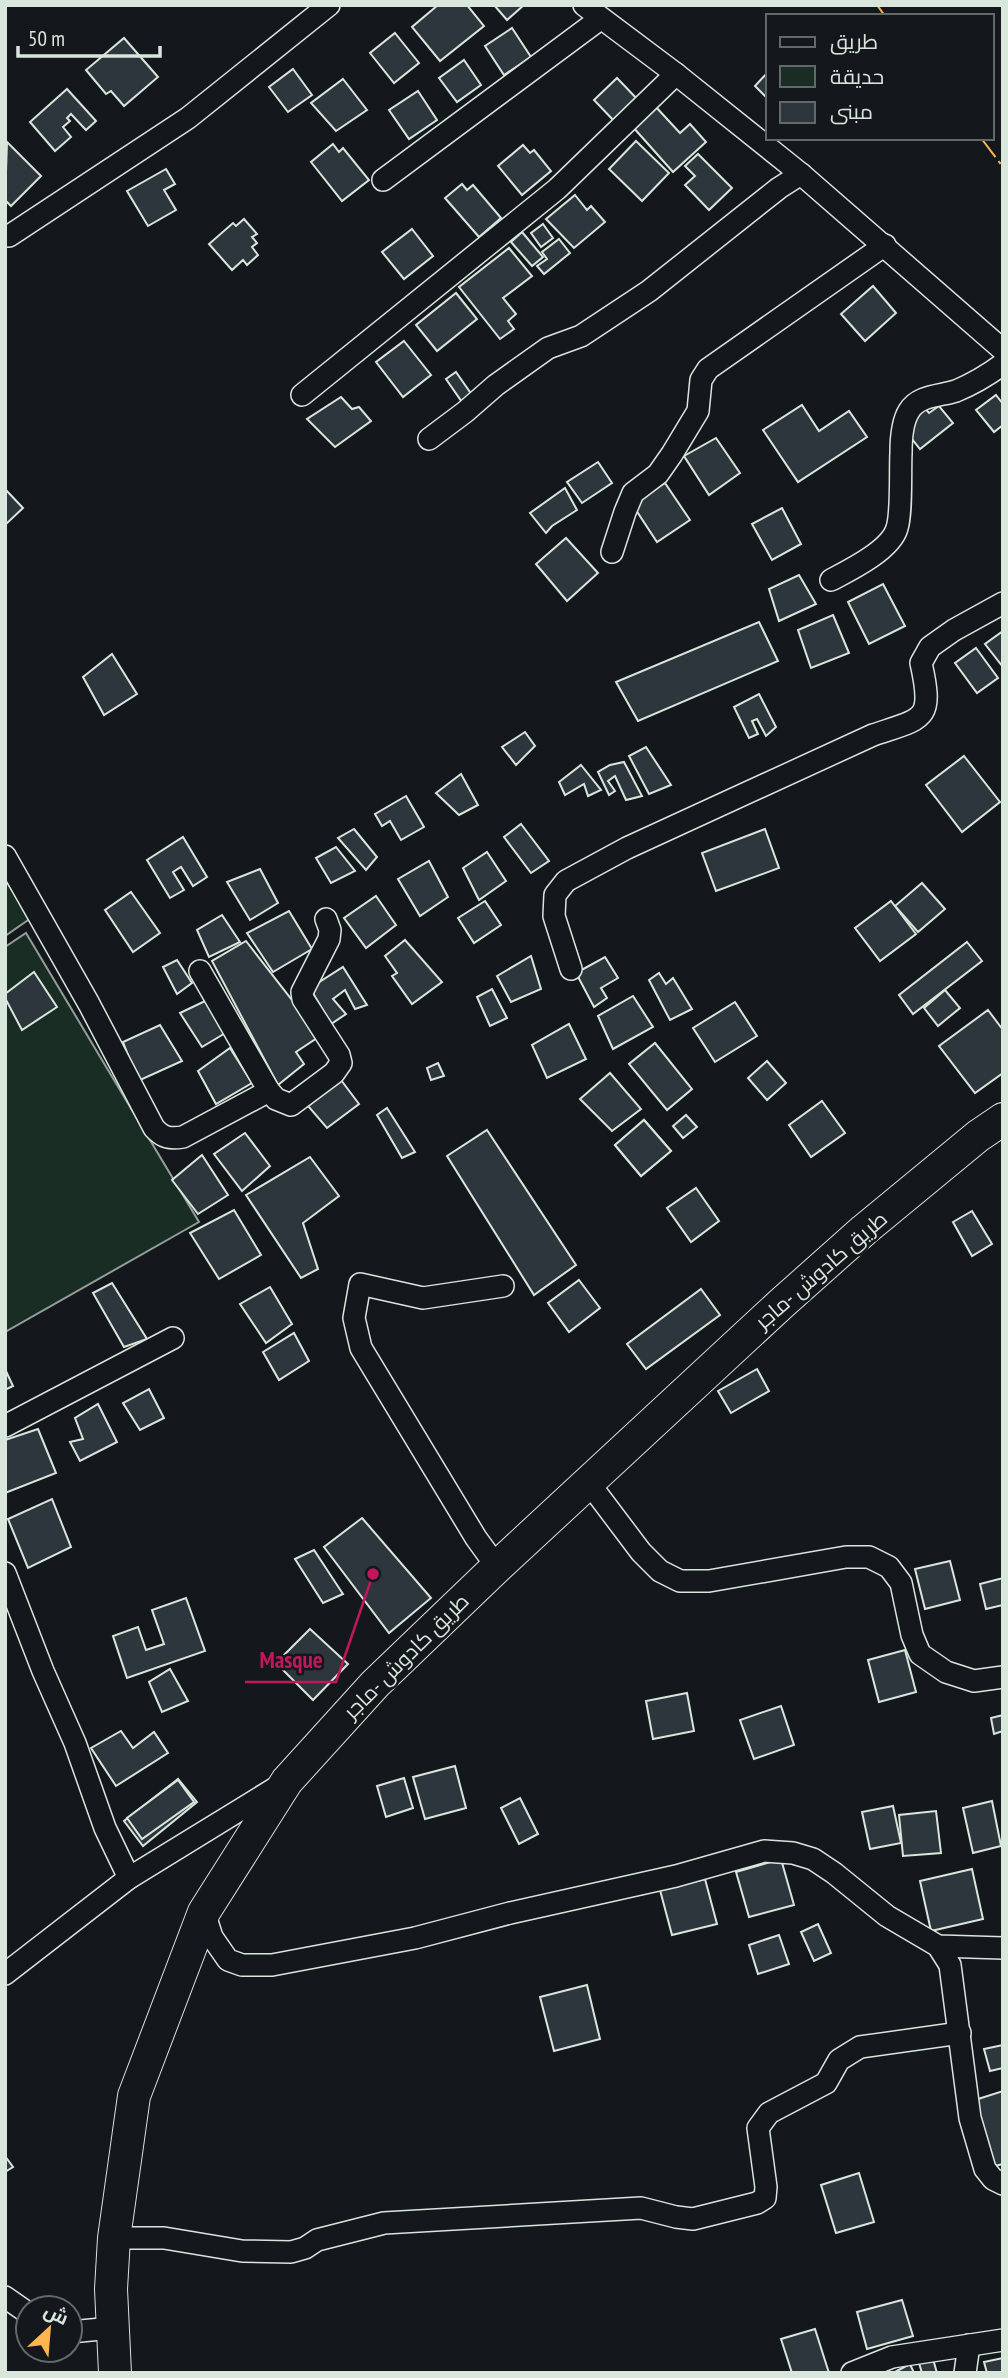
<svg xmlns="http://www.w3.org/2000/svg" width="1008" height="2378" font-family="'PT Sans Narrow',Cairo,sans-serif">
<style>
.green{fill:#1a2d24;stroke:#939e99;stroke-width:2}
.building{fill:#2c363c;stroke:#d8e6dc;stroke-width:2}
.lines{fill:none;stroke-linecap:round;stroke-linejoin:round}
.minor-casing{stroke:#d8e6dc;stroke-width:24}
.highway-casing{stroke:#d8e6dc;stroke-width:34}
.minor{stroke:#14181c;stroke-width:21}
.highway{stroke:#14181c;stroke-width:32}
.power{stroke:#ffb74d;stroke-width:2;stroke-dasharray:24 5 3.5 5;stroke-linecap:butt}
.labels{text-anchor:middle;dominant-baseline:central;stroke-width:5;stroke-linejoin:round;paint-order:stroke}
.street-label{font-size:21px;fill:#d8e6dc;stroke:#14181c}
.leader{fill:none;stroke:#c2185b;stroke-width:2.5}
.callout-dot{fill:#c2185b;stroke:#14181c;stroke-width:2.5}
.callout-label{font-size:23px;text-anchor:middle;font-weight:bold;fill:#c2185b;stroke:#14181c;stroke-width:5;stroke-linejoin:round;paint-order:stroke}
</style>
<rect width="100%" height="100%" fill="#14181c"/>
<g class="green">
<path d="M5,880L31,918L5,936Z"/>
<path d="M26,933L199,1222L5,1332V947Z"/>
</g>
<g class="building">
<path d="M438,5H467L484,26L440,61L412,27Z"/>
<path d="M494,5H524L507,20Z"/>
<path d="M512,28L531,57L504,75L485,46Z"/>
<path d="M395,33L419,63L394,83L370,53Z"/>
<path d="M124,38L158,77L124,106L111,91L106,94L86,70Z"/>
<path d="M464,60L481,85L457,102L439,78Z"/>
<path d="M293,69L312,95L288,112L269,87Z"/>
<path d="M768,72V99L755,86Z"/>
<path d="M617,78L640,102L617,124L594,100Z"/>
<path d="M343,79L367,110L336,131L311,103Z"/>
<path d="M67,89L96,121L86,130L71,114L67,118L70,121L63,127L71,137L55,151L30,122Z"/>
<path d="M418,91L437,120L409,139L389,110Z"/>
<path d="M655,106L680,133L690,124L706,142L673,172L632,126Z"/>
<path d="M636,141L669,173L642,201L609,169Z"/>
<path d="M7,142L41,176L11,206L5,200Z"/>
<path d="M333,144L339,152L343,148L369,180L342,201L311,162Z"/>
<path d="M523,145L530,153L534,150L551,171L522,195L498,166Z"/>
<path d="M698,154L732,188L709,210L685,185L695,176L685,166Z"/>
<path d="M166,169L175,184L164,190L176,210L148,226L127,191Z"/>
<path d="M462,184L467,190L473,185L501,218L479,237L445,198Z"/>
<path d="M575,195L587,210L591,206L605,222L574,248L546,219Z"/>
<path d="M244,219L257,234L252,237L257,243L252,247L258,255L247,265L243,260L232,270L209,244L233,223L236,226Z"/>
<path d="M543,224L553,238L541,247L531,233Z"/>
<path d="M412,229L433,256L404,279L382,252Z"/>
<path d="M522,232L543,257L532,266L511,242Z"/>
<path d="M559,239L570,253L544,274L537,266L547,259L542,252Z"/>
<path d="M509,248L532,276L503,298L516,314L508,321L514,329L500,339L459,287Z"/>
<path d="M873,286L896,313L865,341L841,314Z"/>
<path d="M456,293L477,319L437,351L416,325Z"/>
<path d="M404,341L431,375L403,397L376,362Z"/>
<path d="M456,372L472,395L462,402L446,379Z"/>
<path d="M996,395L1003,404V425L994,432L976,410Z"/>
<path d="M341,397L352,409L359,407L371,421L335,447L307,419Z"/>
<path d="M802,405L819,431L849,411L867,437L798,482L763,430Z"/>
<path d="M923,406L929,413L939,406L953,423L920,449L904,429Z"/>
<path d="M716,438L740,473L709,495L684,456Z"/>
<path d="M598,462L612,483L582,503L567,482Z"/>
<path d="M665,483L690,520L657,542L632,504Z"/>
<path d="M565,488L577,510L552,526L546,533L530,513Z"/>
<path d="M5,489L23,508L5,525Z"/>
<path d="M782,508L801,544L772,560L752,524Z"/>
<path d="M566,538L598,573L567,601L536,564Z"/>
<path d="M799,575L816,604L779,621L769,589Z"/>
<path d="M883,584L905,626L869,644L848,602Z"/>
<path d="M833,615L849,653L811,668L798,630Z"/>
<path d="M759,622L778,661L638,721L616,682Z"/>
<path d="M1003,631V667L985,644Z"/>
<path d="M976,648L998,678L977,693L955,663Z"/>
<path d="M112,654L137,694L104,715L83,677Z"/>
<path d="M759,694L776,727L766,736L757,719L752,721L758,734L749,738L734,707Z"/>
<path d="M525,732L535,746L516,765L502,747Z"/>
<path d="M646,747L671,785L649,794L629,756Z"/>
<path d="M964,756L1000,802L962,832L926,785Z"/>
<path d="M624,762L642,796L626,800L615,776L608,781L615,791L609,795L598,772L610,765Z"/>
<path d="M581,765L601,790L588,796L584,784L565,795L559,782Z"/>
<path d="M461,774L478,805L459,815L436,793Z"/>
<path d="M406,796L424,827L401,840L390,821L382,826L375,814Z"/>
<path d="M521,824L549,861L531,873L504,837Z"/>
<path d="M354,829L377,857L366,870L338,838Z"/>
<path d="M765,829L779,868L716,891L702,853Z"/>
<path d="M183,837L207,877L193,886L181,867L173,872L184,890L170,898L147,860Z"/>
<path d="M336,847L355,871L331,883L316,858Z"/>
<path d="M487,852L506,881L479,900L463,868Z"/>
<path d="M429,861L448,897L420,916L398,879Z"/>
<path d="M260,869L278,903L250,920L227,882Z"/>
<path d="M922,883L945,909L918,932L895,906Z"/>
<path d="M131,892L160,933L133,952L105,910Z"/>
<path d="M376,896L396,925L366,948L344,918Z"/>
<path d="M485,901L501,925L474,943L458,918Z"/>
<path d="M891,901L916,934L880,961L855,928Z"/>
<path d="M289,911L312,949L273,972L247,933Z"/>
<path d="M222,915L240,942L209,957L197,930Z"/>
<path d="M405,940L442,982L412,1004L392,976L397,973L385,956Z"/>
<path d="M246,941L320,1036L296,1052L304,1064L278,1085L212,961Z"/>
<path d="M967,942L982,961L913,1014L899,995Z"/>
<path d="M531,956L541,989L511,1002L497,976Z"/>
<path d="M605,957L618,978L601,988L607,998L594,1007L576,973Z"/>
<path d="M177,960L192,983L177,994L163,967Z"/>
<path d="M343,967L367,1005L355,1009L345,990L333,999L346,1014L331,1024L310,988Z"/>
<path d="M34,972L57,1007L22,1030L5,998V994Z"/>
<path d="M659,973L666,984L673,978L692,1009L670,1020L649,980Z"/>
<path d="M492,989L507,1018L490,1026L477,997Z"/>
<path d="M945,990L960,1008L938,1026L924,1008Z"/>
<path d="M633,996L653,1027L613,1049L598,1016Z"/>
<path d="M205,1001L227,1032L202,1047L180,1013Z"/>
<path d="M735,1002L757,1036L715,1062L693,1028Z"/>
<path d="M988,1010L1003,1030V1073L975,1093L939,1046Z"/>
<path d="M569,1024L586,1059L547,1078L532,1045Z"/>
<path d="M160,1025L182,1061L138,1081L123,1042Z"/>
<path d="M655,1043L692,1089L667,1110L629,1064Z"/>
<path d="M230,1048L252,1083L216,1104L198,1071Z"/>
<path d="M767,1061L786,1083L767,1100L748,1078Z"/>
<path d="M438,1063L444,1076L431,1080L427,1068Z"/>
<path d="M610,1073L641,1109L612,1131L580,1099Z"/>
<path d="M341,1080L359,1104L327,1128L308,1106Z"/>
<path d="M822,1101L845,1133L811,1157L789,1125Z"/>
<path d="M387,1108L415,1152L402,1158L377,1115Z"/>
<path d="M686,1115L697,1127L683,1138L673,1126Z"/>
<path d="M644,1120L671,1151L641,1176L615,1145Z"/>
<path d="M644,1120L671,1151L641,1176L615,1145Z"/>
<path d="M487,1130L576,1265L534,1295L447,1156Z"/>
<path d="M245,1133L270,1166L242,1191L214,1154Z"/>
<path d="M202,1155L228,1195L198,1214L172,1180Z"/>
<path d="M310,1157L339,1196L303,1223L318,1269L301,1278L246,1195Z"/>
<path d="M696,1188L719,1221L691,1242L667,1208Z"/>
<path d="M234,1210L261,1255L219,1279L190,1233Z"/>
<path d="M972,1211L992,1244L972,1256L953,1222Z"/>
<path d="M579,1280L600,1308L569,1332L548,1303Z"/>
<path d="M112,1283L147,1339L124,1347L93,1293Z"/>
<path d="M270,1287L292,1324L266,1343L240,1304Z"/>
<path d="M701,1289L720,1315L646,1369L627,1344Z"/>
<path d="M294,1333L309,1361L279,1380L263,1352Z"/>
<path d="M5,1369L13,1386L5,1390Z"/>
<path d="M757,1369L769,1391L731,1413L718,1391Z"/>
<path d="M149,1389L164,1418L140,1430L123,1403Z"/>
<path d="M98,1404L117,1442L80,1461L70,1442L83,1439L75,1418Z"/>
<path d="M38,1429L56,1473L5,1493V1440Z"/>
<path d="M52,1499L71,1547L28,1568L8,1519Z"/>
<path d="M362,1518L431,1598L389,1633L324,1547Z"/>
<path d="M314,1550L343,1594L323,1603L295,1559Z"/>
<path d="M950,1561L960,1600L925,1609L915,1569Z"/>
<path d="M1003,1578V1605L986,1609L980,1584Z"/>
<path d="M186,1598L205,1651L127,1678L113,1636L138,1627L146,1650L164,1644L152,1610Z"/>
<path d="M310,1629L348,1664L313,1700L276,1663Z"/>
<path d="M905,1650L916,1692L879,1702L868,1660Z"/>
<path d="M170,1669L188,1701L162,1712L149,1682Z"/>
<path d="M687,1693L694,1731L653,1739L646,1701Z"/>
<path d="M781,1706L794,1745L754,1759L740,1720Z"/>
<path d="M1003,1715V1731L994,1734L991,1718Z"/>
<path d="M121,1731L133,1748L154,1732L168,1753L116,1786L91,1748Z"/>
<path d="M455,1766L466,1808L425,1819L413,1777Z"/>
<path d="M404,1778L413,1808L386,1817L377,1786Z"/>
<path d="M178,1779L197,1802L143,1846L124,1821Z"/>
<path d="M178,1780L194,1802L142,1839L127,1818Z"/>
<path d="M520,1798L538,1834L519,1844L501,1808Z"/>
<path d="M992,1801L1001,1846L973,1853L963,1808Z"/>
<path d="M893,1806L901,1843L870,1849L862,1812Z"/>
<path d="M936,1811L941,1853L903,1856L899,1815Z"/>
<path d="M781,1859L794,1905L749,1917L736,1872Z"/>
<path d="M972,1869L983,1919L931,1931L920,1881Z"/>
<path d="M705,1879L717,1924L672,1935L660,1890Z"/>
<path d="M818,1924L831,1953L814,1961L801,1932Z"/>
<path d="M779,1935L789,1964L758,1974L749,1945Z"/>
<path d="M587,1985L600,2039L554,2051L540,1997Z"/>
<path d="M1003,2045V2068L990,2071L984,2049Z"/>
<path d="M1003,2091V2164L995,2166L975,2100Z"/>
<path d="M5,2156L13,2167L5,2172Z"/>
<path d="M859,2173L874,2222L836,2233L821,2185Z"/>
<path d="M902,2300L913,2336L867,2349L857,2312Z"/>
<path d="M815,2329L829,2373H792L781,2339Z"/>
<path d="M1003,2358V2373H987L984,2362Z"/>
<path d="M933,2359L937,2373H922L919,2363Z"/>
<path d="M910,2364L914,2373H893Z"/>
</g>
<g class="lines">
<defs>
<g id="minor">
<path d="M584,5L676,74L801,174L1003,350"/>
<path d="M383,180L600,19"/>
<path d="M9,236L188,118L329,5"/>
<path d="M302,395L557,189L676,74"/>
<path d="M429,439L465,412L496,385L548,348L581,336L649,291L779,188L801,174"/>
<path d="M612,552L625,512L633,493L658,474L672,454L698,411L701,380L708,369L885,245"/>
<path d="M831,580C850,570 891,550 897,528C902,513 900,471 901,453C901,441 902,422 909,411C918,395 941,396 956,391C973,384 988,375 1003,364"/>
<path d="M5,856L89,1004L154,1128C163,1138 170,1139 183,1137L269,1091L200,971"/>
<path d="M571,969L554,916L555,895L566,881L627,848L873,735C924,718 934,721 921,663L930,647L954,630L1003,603"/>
<path d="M269,1091L276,1099L291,1105L334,1073L341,1063L339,1055L303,999L302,992L329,939L330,930L326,919"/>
<path d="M5,1426L173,1338"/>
<path d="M589,1483L641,1552L660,1571L680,1581H709L846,1557H869L889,1567L901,1583L912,1635L920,1654L946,1672L974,1681L1003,1677"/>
<path d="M497,1567L476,1538L361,1348L354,1318L360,1284L423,1298L503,1286"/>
<path d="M5,1573L43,1671L75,1743L105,1828L129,1878"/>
<path d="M204,1912L212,1937L228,1960L242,1965H272L415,1938L510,1913L676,1876L764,1851L793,1853L813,1859L834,1873L887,1916L938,1946L1003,1948"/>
<path d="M938,1946L950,1965L970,2118L985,2169L993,2179L1003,2184"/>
<path d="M5,1974L129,1878L282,1784"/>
<path d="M114,2238H164L242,2251L291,2252L305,2248L317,2240L384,2223L641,2208L676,2217L693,2219L757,2203L765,2198L766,2187L758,2128L769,2113L826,2083L839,2060L860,2047L960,2033"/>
<path d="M5,2297L28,2313"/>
<path d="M70,2332L112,2328"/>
<path d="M852,2373L892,2357L1003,2340"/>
<path d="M965,2373L969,2345"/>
</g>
<path id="highway" d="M115,2373L111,2289L114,2238L134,2096L204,1912L287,1781L375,1684L497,1567L782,1303L864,1230L978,1136L1003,1119"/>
</defs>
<use href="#minor" class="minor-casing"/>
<use href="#highway" class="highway-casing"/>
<use href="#minor" class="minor"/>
<use href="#highway" class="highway"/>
<g class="power">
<path d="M877,5L885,16"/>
<path d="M981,138L1003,167"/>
</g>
</g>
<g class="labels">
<g class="street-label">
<text transform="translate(821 1270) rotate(-41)">طريق كادوش -ماجر</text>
<text transform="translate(406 1656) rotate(-45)">طريق كادوش -ماجر</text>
</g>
</g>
<path class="leader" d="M373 1574L336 1682H245"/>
<circle class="callout-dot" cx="373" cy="1574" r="7"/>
<g class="callout-label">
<text x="291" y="1668">Masque</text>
</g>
<rect width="1008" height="2378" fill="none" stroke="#d8e6dc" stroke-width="14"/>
<rect x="766" y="14" width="228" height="126" fill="#14181c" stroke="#626a69" stroke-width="2"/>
<rect x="780" y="37" width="35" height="10" fill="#14181c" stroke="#626a69" stroke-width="2"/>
<text x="830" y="49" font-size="21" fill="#d8e6dc">طريق</text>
<rect x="780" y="66" width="35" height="21" fill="#1a2d24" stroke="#626a69" stroke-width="2"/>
<text x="830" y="84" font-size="21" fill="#d8e6dc">حديقة</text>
<rect x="780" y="102" width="35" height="21" fill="#2c363c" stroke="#626a69" stroke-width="2"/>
<text x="830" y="119" font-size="21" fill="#d8e6dc">مبنى</text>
<g transform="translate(49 2329) rotate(26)"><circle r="33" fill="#14181c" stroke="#626a69" stroke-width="2"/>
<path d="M0-5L12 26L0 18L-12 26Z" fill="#ffb74d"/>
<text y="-10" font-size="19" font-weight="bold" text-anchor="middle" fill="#d8e6dc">ش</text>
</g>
<path d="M18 46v10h142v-10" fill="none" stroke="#d8e6dc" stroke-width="3.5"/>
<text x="28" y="46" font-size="21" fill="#d8e6dc" stroke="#14181c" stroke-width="5" paint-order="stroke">50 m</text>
</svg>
